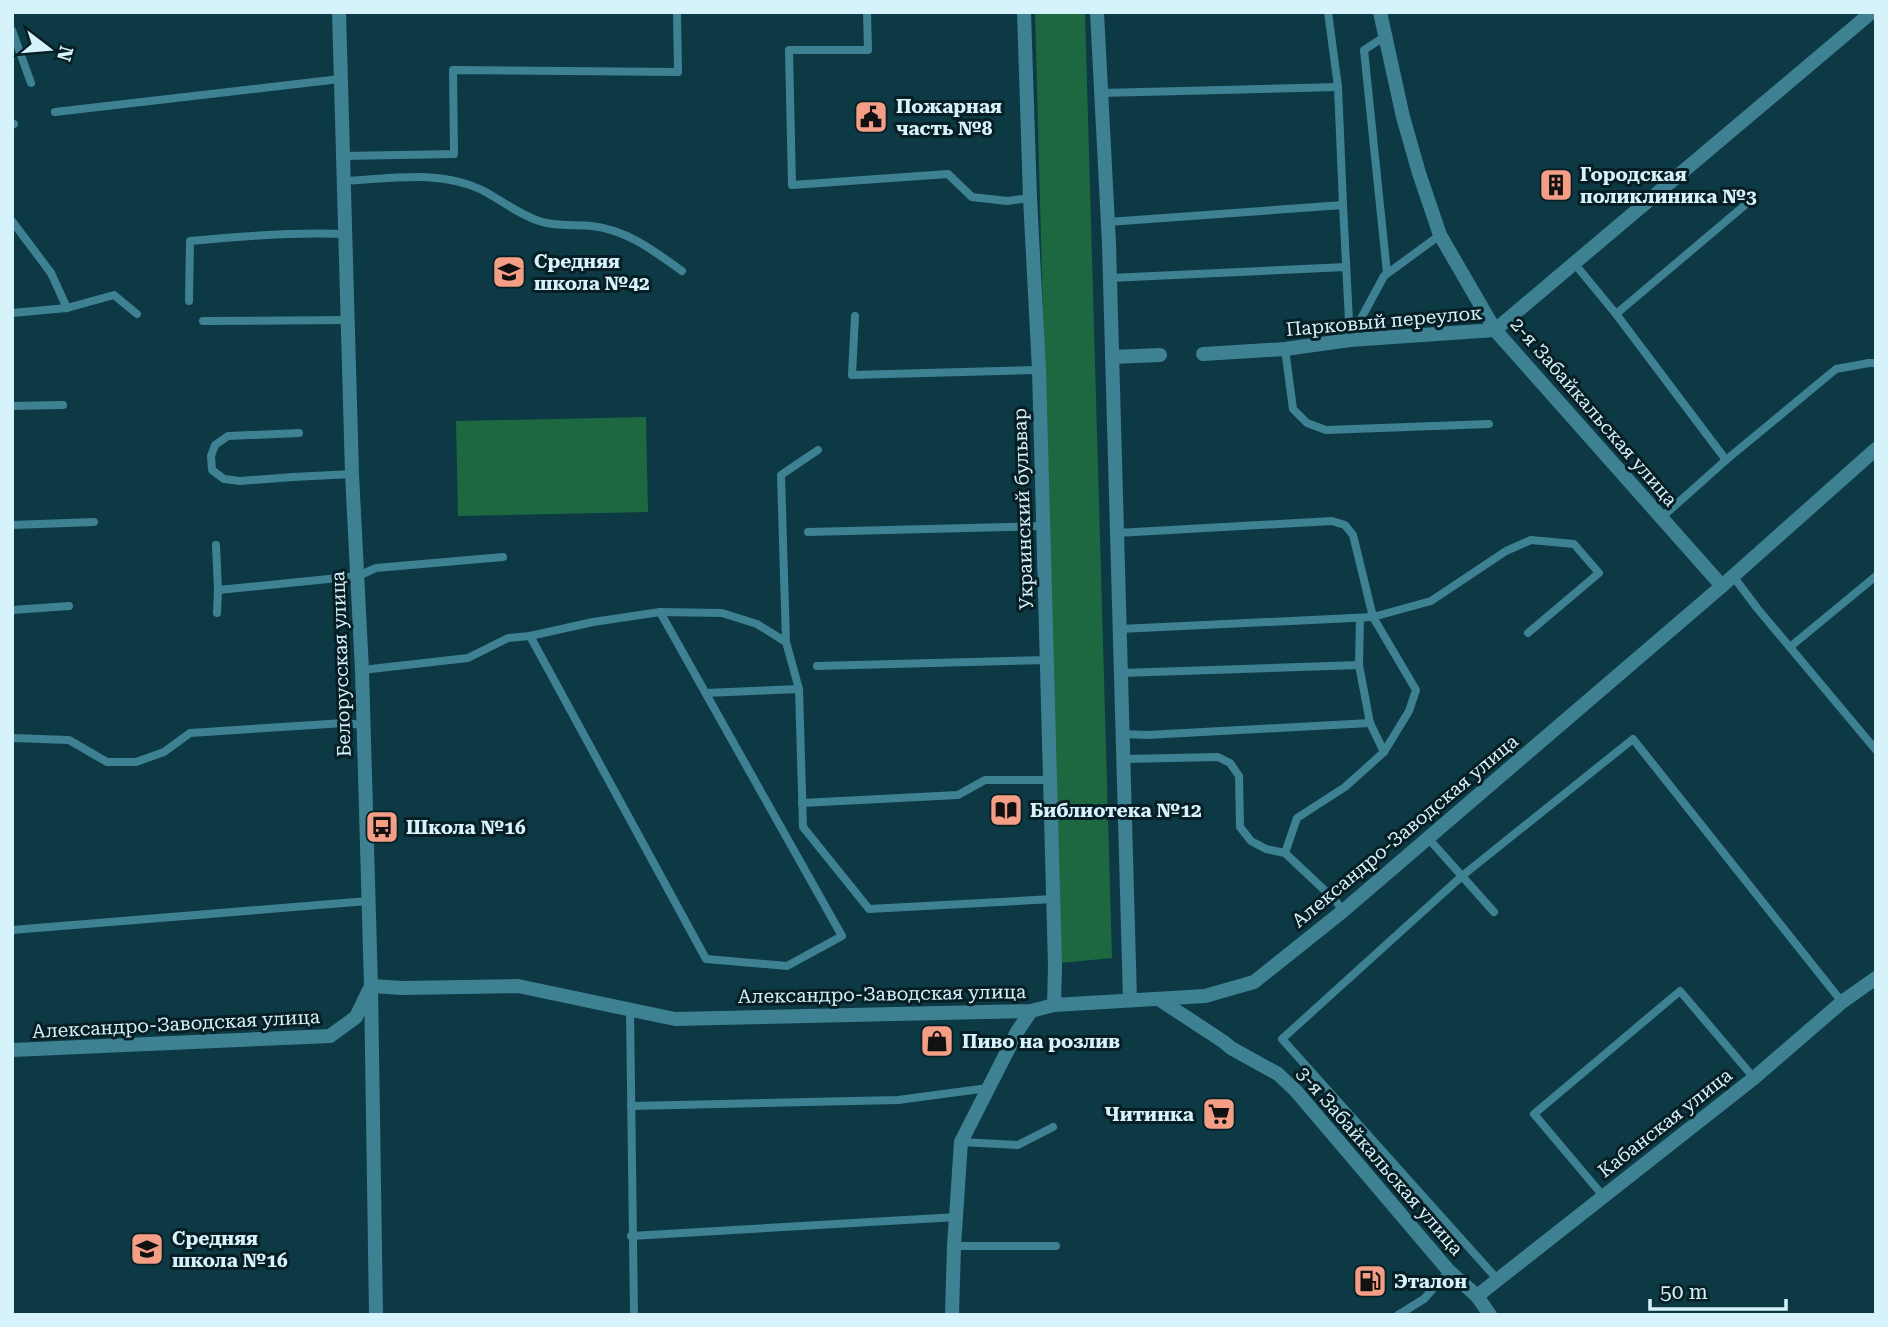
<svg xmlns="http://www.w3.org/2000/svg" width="1888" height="1327" font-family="'Roboto Serif',serif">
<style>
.green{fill:#1d6741}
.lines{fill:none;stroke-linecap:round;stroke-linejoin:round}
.lane{stroke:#3e8193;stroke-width:8}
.street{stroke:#3e8193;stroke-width:14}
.labels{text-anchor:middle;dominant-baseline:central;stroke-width:6;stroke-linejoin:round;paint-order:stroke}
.poi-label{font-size:19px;font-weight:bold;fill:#d6f2fa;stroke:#071e24;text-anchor:start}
.street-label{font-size:19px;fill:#d6f2fa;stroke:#071e24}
</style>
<rect width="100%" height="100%" fill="#0c3943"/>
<g class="green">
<path d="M1035,12H1085L1112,958L1060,963Z"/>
<path d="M646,417L648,512L458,516L456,421Z"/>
</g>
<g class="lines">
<g class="lane">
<path d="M867,12L868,50H789L792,185L948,174L972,197L1007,201L1030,198"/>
<path d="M1328,12L1338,87L1343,205"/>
<path d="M12,30L31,83"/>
<path d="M1384,37L1364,50L1387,273"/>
<path d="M1101,93L1338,87"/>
<path d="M55,112L340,79"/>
<path d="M12,125L14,124"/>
<path d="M343,156L454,154L453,70L678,72L677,12"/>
<path d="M343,181C389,179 439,169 482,190C501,200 518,214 539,221C555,227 575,224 592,226C627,230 654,251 682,271"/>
<path d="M12,221L51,273L67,308"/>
<path d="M1108,222L1343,205L1350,340"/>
<path d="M1574,263L1616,314"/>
<path d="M1110,278L1346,267"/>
<path d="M189,301L190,241C241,236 293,232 345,234"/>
<path d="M12,313L67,308L114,295L137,314"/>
<path d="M855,316L852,375L1039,370"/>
<path d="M203,321L348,320"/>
<path d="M1350,339L1384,276L1440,235"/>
<path d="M1285,349L1293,409L1307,423L1326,430L1489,424"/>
<path d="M12,406L63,405"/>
<path d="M299,433L228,436L215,445L211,456L212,470L224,479L240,481L293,477L352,474"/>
<path d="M818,450L781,475L786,642L799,689L803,827L869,909L1053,899"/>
<path d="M1726,460L1616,314L1751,200"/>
<path d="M1661,518L1726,460L1836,369L1869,363H1876"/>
<path d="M12,525L94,522"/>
<path d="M808,532L1043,526"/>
<path d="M1117,533L1332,521L1345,525L1353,535L1373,617L1431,601L1506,551L1531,540L1574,544L1599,573L1528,633"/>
<path d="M216,545L218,590L358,576L376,568L503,557"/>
<path d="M1733,576L1757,608L1876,750"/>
<path d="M12,610L69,606"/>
<path d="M217,613L218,590"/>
<path d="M1360,618L1359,665L1370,723L1384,752"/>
<path d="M1120,629L1373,617L1416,690L1409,711L1384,752L1345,787L1297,818L1285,853"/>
<path d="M530,636L706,959L787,966L842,936L660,612"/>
<path d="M1790,647L1876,576"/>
<path d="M817,666L1047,660"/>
<path d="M362,670L468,658L508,638L530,636L593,622L660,612L722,613L757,624L786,642"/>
<path d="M1121,673L1359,665"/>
<path d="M706,693L799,689"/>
<path d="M1123,734L1147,735L1370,723"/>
<path d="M12,738L69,740L107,762H136L164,752L190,733L344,723L363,725"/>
<path d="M1123,759L1218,757L1230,763L1239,776L1240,827L1251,841L1266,849L1285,853L1335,900L1343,911"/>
<path d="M802,803L958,795L985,780H1050"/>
<path d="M1428,838L1494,912"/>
<path d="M12,930L368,901"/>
<path d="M630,1010L634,1315"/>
<path d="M631,1106L898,1100L988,1088"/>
<path d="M961,1142L1018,1145L1053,1127"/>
<path d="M1604,1197L1534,1114L1680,991L1754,1078"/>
<path d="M631,1236L957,1217"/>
<path d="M954,1246H1056"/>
<path d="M1498,1280L1282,1039L1462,876L1633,739L1842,1002"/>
<path d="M1398,1315L1424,1299L1449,1271"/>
</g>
<g class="street">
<path d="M339,12L352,474L362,670L371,986L376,1315"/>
<path d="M1024,12L1030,198L1039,370L1055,966L1054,1005"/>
<path d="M1097,12L1109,244L1130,1000"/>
<path d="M1380,12L1403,117L1419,173L1440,235L1495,330L1722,586"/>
<path d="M1203,354L1285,349L1350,340L1495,330L1872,12"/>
<path d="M1112,357L1160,355"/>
<path d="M371,986L402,988L518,986L675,1019L1031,1011L1054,1005L1205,996L1254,982L1343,911L1722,586L1876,449"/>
<path d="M1160,1000L1224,1042L1231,1048L1278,1074L1296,1091L1449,1271L1477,1296L1490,1315"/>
<path d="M12,1050L330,1036L356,1017L369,990"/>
<path d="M1477,1296L1754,1078L1842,1002L1876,978"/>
<path d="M952,1315L954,1246L961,1142L1017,1032L1031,1011"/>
</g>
</g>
<defs>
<symbol id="civic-square" viewBox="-11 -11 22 22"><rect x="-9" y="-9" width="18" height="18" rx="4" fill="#f49e86" stroke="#071e24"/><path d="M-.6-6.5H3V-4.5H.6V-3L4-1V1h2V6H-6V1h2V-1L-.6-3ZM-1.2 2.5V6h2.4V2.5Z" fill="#111"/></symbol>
<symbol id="building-square" viewBox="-11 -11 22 22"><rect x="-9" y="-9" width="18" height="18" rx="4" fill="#f49e86" stroke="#071e24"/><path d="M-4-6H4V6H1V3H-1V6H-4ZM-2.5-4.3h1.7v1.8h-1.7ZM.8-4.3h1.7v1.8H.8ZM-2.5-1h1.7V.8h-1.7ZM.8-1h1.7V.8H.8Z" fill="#111"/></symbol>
<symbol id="school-square" viewBox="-11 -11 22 22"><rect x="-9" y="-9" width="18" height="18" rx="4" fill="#f49e86" stroke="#071e24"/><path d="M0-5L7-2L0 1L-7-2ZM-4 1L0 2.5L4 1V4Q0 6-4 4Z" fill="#111"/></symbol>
<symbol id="library-square" viewBox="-11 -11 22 22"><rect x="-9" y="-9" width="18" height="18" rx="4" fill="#f49e86" stroke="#071e24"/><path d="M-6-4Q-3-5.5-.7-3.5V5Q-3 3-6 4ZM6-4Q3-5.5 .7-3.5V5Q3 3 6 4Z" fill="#111"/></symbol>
<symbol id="bus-square" viewBox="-11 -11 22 22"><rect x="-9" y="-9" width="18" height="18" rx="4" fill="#f49e86" stroke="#071e24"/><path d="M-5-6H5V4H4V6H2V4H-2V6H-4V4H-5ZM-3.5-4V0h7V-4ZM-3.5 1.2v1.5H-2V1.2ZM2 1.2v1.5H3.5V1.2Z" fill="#111"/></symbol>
<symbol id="shop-square" viewBox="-11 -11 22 22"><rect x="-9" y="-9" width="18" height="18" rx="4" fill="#f49e86" stroke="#071e24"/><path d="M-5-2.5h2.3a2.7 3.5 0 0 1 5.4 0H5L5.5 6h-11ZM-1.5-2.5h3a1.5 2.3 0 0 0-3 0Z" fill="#111"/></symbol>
<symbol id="supermarket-square" viewBox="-11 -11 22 22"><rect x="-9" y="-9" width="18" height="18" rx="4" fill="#f49e86" stroke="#071e24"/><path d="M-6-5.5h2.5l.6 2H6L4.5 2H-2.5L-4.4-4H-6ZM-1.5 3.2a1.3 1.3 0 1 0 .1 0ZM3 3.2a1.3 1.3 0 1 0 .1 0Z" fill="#111"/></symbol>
<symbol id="fuel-square" viewBox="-11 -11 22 22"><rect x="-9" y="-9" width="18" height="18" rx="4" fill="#f49e86" stroke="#071e24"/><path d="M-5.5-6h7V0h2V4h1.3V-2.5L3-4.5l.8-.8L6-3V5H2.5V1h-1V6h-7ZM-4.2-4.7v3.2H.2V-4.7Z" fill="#111"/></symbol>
</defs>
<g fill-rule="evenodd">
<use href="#civic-square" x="852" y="98" width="38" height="38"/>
<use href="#building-square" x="1537" y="166" width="38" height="38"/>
<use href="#school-square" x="490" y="253" width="38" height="38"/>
<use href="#library-square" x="987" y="791" width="38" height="38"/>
<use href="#bus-square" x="363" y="808" width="38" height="38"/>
<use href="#shop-square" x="918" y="1022" width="38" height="38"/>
<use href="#supermarket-square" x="1200" y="1095" width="38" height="38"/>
<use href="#school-square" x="128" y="1230" width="38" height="38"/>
<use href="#fuel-square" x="1351" y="1262" width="38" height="38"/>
</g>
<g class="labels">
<g class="poi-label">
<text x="896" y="106">Пожарная<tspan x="896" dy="22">часть №8</tspan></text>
<text x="1580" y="174">Городская<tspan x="1580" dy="22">поликлиника №3</tspan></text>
<text x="534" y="261">Средняя<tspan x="534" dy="22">школа №42</tspan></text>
<text x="1030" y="810">Библиотека №12</text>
<text x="406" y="827">Школа №16</text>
<text x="962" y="1041">Пиво на розлив</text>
<text x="1194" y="1114" text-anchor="end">Читинка</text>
<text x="172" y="1238">Средняя<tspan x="172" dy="22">школа №16</tspan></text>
<text x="1394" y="1281">Эталон</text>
</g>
<g class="street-label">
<text transform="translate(1384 321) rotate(-5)">Парковый переулок</text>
<text transform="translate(1594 412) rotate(49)">2-я Забайкальская улица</text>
<text transform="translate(1023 509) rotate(-92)">Украинский бульвар</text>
<text transform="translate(341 664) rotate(-92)">Белорусская улица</text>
<text transform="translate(1405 831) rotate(-40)">Александро-Заводская улица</text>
<text transform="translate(882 994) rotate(-1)">Александро-Заводская улица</text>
<text transform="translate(176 1024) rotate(-3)">Александро-Заводская улица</text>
<text transform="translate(1665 1123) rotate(-38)">Кабанская улица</text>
<text transform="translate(1380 1161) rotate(49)">3-я Забайкальская улица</text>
</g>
</g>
<rect width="1888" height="1327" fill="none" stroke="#d6f2fa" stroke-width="28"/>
<g transform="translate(49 49) rotate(106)" stroke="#071e24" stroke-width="5" paint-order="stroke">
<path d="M0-5L12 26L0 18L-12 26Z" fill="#d6f2fa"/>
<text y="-10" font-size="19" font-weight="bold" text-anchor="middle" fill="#d6f2fa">N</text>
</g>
<path d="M1650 1299v10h136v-10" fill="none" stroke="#d6f2fa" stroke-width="3.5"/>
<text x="1660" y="1299" font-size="21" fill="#d6f2fa" stroke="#071e24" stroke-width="5" paint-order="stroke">50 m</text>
</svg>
